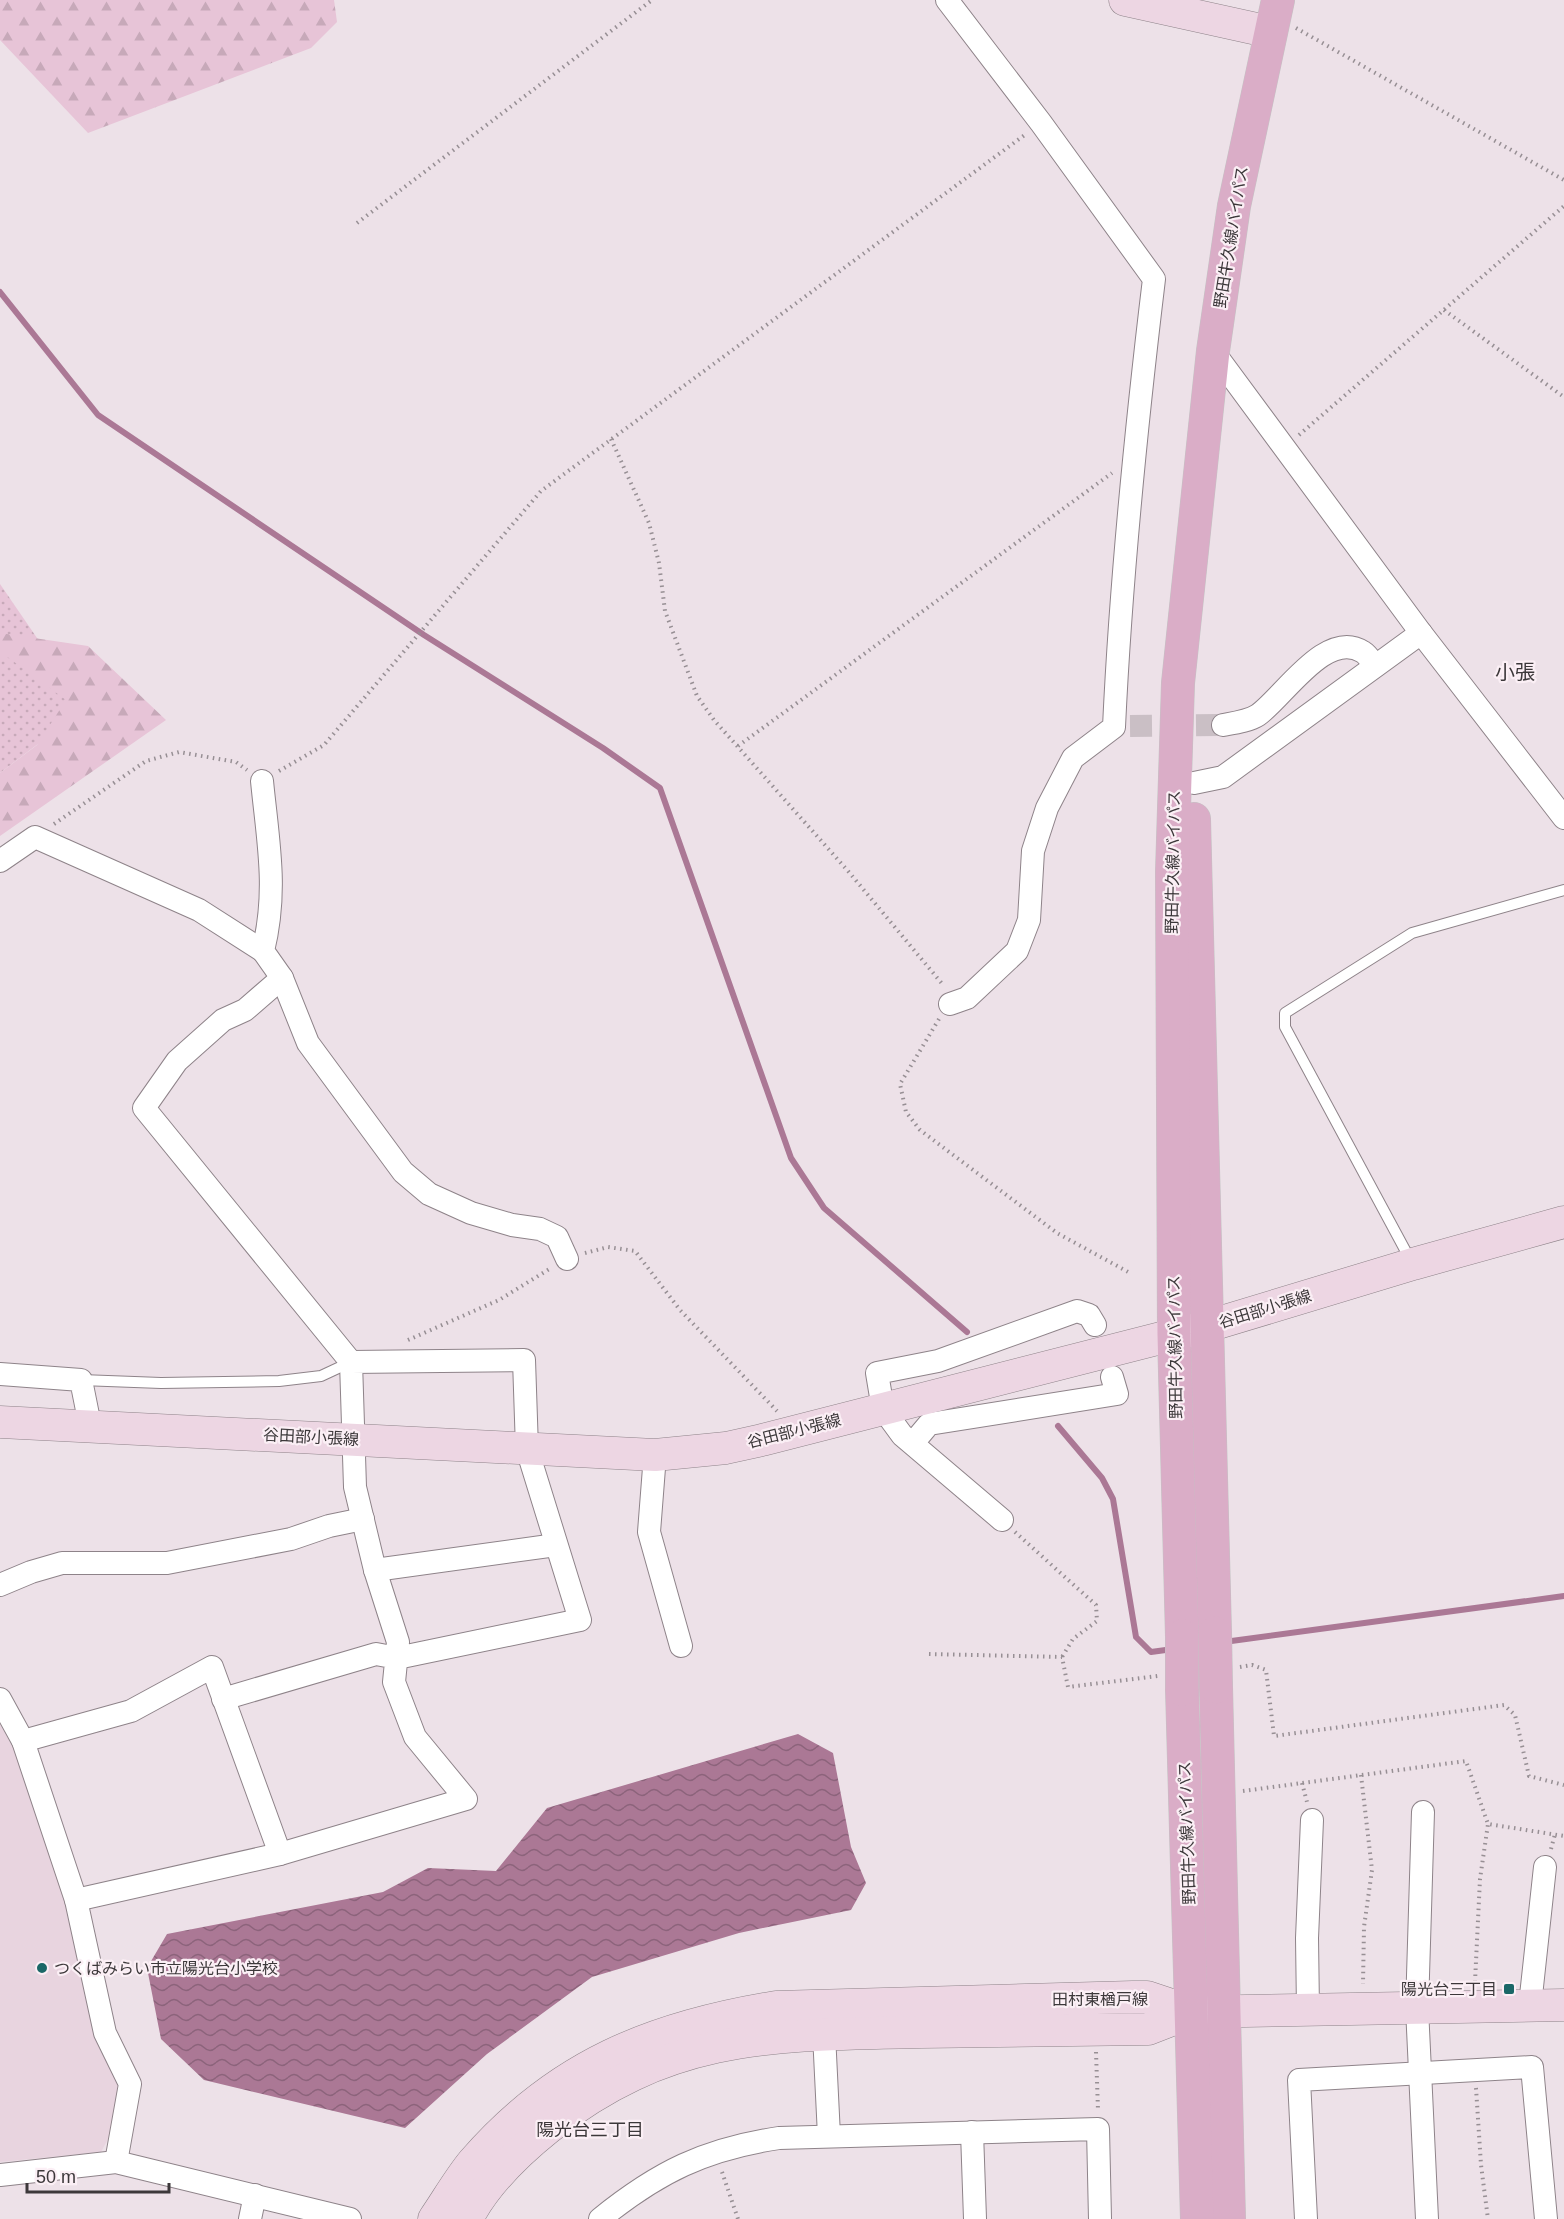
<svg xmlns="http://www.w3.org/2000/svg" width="1564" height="2219" font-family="Arial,'Noto Sans JP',sans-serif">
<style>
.built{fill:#e8d4df}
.grass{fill:url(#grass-dots)}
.forest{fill:url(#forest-firs)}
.water{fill:url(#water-waves)}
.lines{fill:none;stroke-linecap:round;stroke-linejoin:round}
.stream{stroke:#ab7895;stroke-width:6}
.street-tunnel{stroke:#cabfc5;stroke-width:22;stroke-dasharray:22 11;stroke-linecap:butt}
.lane-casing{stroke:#8e8389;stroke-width:12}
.street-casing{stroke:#8e8389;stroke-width:24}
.secondary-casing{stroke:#8e8389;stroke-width:33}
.primary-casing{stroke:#c4c3c4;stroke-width:34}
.path{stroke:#978f94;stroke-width:4;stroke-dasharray:1.5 4.5;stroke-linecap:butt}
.lane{stroke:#fff;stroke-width:10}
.street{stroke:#fff;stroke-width:22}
.secondary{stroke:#edd6e3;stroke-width:32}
.primary{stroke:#daadc7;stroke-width:33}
.primary-bridge-casing{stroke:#c4c3c4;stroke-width:34;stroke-linecap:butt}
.primary-bridge{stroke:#daadc7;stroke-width:33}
.poi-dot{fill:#1a6767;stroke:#fbeff5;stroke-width:2}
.labels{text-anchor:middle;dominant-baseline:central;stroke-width:4.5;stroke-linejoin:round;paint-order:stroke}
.street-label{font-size:16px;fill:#3c383a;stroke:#fbeff5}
.poi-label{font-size:16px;fill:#3c383a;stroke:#fbeff5;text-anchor:start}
.neighbourhood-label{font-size:18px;fill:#3c383a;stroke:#fbeff5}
.quarter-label{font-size:20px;fill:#3c383a;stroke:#fbeff5}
</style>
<defs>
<pattern id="grass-dots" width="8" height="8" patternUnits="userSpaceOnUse" patternTransform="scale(1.5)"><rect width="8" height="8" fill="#e7c4d7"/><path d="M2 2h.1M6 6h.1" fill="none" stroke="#c7a9b9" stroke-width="1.8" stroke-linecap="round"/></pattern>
<pattern id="forest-firs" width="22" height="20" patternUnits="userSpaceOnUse" patternTransform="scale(1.5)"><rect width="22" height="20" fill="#e7c4d7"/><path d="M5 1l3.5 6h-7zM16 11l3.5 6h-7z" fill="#c7a9b9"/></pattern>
<pattern id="water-waves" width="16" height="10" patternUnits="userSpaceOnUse" patternTransform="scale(1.5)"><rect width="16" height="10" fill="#ab7895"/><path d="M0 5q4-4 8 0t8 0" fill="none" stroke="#8c637b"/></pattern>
</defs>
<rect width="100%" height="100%" fill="#ede1e8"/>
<path class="built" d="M0,1724L16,1753L68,1898L117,2077L121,2098L108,2139L101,2152L0,2162Z"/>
<path class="grass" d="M0,584L85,708L0,773Z"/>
<g class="forest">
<path d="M0,0H334L337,22L311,48L88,133L0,40Z"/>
<path d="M0,633L88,646L166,720L0,836V773L37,745L66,700L2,653L0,655Z"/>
</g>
<path class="water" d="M798,1734L833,1753L851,1847L866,1883L851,1910L739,1933L592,1977L487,2054L405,2128L204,2080L161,2039L147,1968L167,1934L383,1892L428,1868L496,1871L547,1808Z"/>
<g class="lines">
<g class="stream">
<path d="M0,292L98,415L424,635L603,748L660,788L791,1158L824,1208L967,1332"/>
<path d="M1058,1426L1102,1478L1113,1499L1136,1637L1151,1652L1173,1649"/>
<path d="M1224,1642L1564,1596"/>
</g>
<path class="street-tunnel" d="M1130,726L1223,725"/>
<defs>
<g id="lane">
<path d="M1411,1261L1285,1027V1013L1412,933L1564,890"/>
<path d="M81,1380L161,1383L279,1381L321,1376L351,1362"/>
</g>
<g id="street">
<path d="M947,0L1041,123L1154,279C1136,428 1121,577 1114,727L1073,758L1047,808L1033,851L1029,920L1017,951L967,998L950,1004"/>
<path d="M1213,351L1421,633L1564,818"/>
<path d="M1223,725C1234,723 1249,721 1258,715C1283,698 1326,628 1363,652C1368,655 1372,662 1375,666"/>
<path d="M262,781C268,842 278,890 263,951L282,978L308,1043L403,1172L429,1194L471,1213L512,1225L540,1229L557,1237L567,1259"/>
<path d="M1194,783L1223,777L1421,633"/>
<path d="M0,861L35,837L199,910L263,951"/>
<path d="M282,978L245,1010L223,1020L177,1061L144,1108L351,1362"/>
<path d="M0,1374L81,1380L90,1425"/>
<path d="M913,1443L929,1424L1117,1394L1112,1377"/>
<path d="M655,1455L649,1532L681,1646"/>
<path d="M1002,1520L902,1435L883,1409L877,1373L938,1361L1077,1311L1089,1315L1095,1325"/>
<path d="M375,1570L556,1545"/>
<path d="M0,1585L31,1572L62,1563H167L291,1539L329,1526L363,1519"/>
<path d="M0,1699L23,1741L76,1900L105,2033L130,2084L116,2162"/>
<path d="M23,1741L131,1711L212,1667L280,1854"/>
<path d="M1423,1812L1417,2008L1427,2219"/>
<path d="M76,1900L280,1854L466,1799L415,1737L394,1682L398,1642L375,1570L355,1487L351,1362L524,1360L527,1449L580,1620L397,1658L376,1654L223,1699"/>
<path d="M1530,2005L1545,1867"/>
<path d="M1308,2010L1307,1938L1312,1820"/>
<path d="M824,2034L829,2136"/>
<path d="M972,2132L975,2219"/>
<path d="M0,2175L116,2162L350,2219"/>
<path d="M250,2219L255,2195"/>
<path d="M600,2219C658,2172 705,2149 779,2138L1098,2129L1100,2219"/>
<path d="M1306,2219L1299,2080L1532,2067L1546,2219"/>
</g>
<g id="secondary">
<path d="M1125,0L1270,32"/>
<path d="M0,1422L655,1455L726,1448L762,1440L1208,1326L1413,1264L1564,1222"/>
<path d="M434,2219C447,2200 459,2179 473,2162C557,2065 653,2027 776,2007L1133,1997H1147L1192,2012"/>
<path d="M467,2219C485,2184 518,2152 548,2128C670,2032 774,2035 921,2032C997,2031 1072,2030 1148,2029L1192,2012L1564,2005"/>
</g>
<g id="primary">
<path d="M1194,819L1215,1633"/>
<path d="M1182,1636L1174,1334L1172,872L1178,683L1213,351L1234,206L1278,0"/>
<path d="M1216,1687L1229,2219"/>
<path d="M1182,1689L1197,2219"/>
</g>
</defs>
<use href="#lane" class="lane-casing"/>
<use href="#street" class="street-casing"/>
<use href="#secondary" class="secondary-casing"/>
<use href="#primary" class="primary-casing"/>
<g class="path">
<path d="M1296,28L1564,180"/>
<path d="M357,223L652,0"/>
<path d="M1444,310L1564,397"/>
<path d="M1299,435L1564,206"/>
<path d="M611,439L649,523L659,563L665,611L697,696L714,720L848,871L944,986"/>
<path d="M738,746L1112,473"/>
<path d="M279,771L324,745L541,491L1026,134"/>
<path d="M54,824L146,761L179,752L236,762L247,770"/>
<path d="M939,1019L900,1084L906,1112L920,1130L1057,1233L1130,1273"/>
<path d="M585,1253L608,1247L635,1251L680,1310L777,1411"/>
<path d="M408,1340L499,1300L551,1268"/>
<path d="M1015,1532L1096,1605L1097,1621L1073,1639L1062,1657"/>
<path d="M929,1654L1062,1657L1068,1687L1158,1676"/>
<path d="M1240,1667L1252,1665L1266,1670L1274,1736L1504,1705L1515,1715L1529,1776L1564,1785"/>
<path d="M1361,1775L1372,1870L1364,1927L1363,1984"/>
<path d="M1302,1783L1307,1802"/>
<path d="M1243,1791L1466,1761L1488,1824L1564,1836"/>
<path d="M1551,1849L1555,1834"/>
<path d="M1475,1982L1480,1879L1488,1824"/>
<path d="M1096,2052L1098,2110"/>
<path d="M1476,2088L1481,2165L1488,2219"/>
<path d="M722,2172L738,2219"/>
</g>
<use href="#lane" class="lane"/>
<use href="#street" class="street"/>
<use href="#secondary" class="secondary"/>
<use href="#primary" class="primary"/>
<defs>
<g id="primary-bridge">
<path d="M1215,1633L1216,1687"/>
<path d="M1182,1636V1689"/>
</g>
</defs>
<use href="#primary-bridge" class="primary-bridge-casing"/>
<use href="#primary-bridge" class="primary-bridge"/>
</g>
<g class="poi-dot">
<circle cx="42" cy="1968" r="6"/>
<rect x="1503" y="1983" width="12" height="12" rx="3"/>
</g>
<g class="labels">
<g class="street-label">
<text transform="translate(1231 237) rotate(-81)">野田牛久線バイパス</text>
<text transform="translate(1173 862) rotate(-89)">野田牛久線バイパス</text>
<text transform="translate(1265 1309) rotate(-17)">谷田部小張線</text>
<text transform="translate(1175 1347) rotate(-91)">野田牛久線バイパス</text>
<text transform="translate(794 1431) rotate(-14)">谷田部小張線</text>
<text transform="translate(311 1437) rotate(3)">谷田部小張線</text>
<text transform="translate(1187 1833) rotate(-92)">野田牛久線バイパス</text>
<text x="1100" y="1999">田村東楢戸線</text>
</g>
<g class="poi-label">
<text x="54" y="1968">つくばみらい市立陽光台小学校</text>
<text x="1497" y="1989" text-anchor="end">陽光台三丁目</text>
</g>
<g class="neighbourhood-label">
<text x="590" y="2130">陽光台三丁目</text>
</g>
<g class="quarter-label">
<text x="1515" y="672">小張</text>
</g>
</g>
<path d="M27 2183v9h142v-9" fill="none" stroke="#3c383a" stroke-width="3"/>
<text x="36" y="2183" font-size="18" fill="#3c383a" stroke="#fbeff5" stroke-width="4.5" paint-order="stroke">50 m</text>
</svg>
